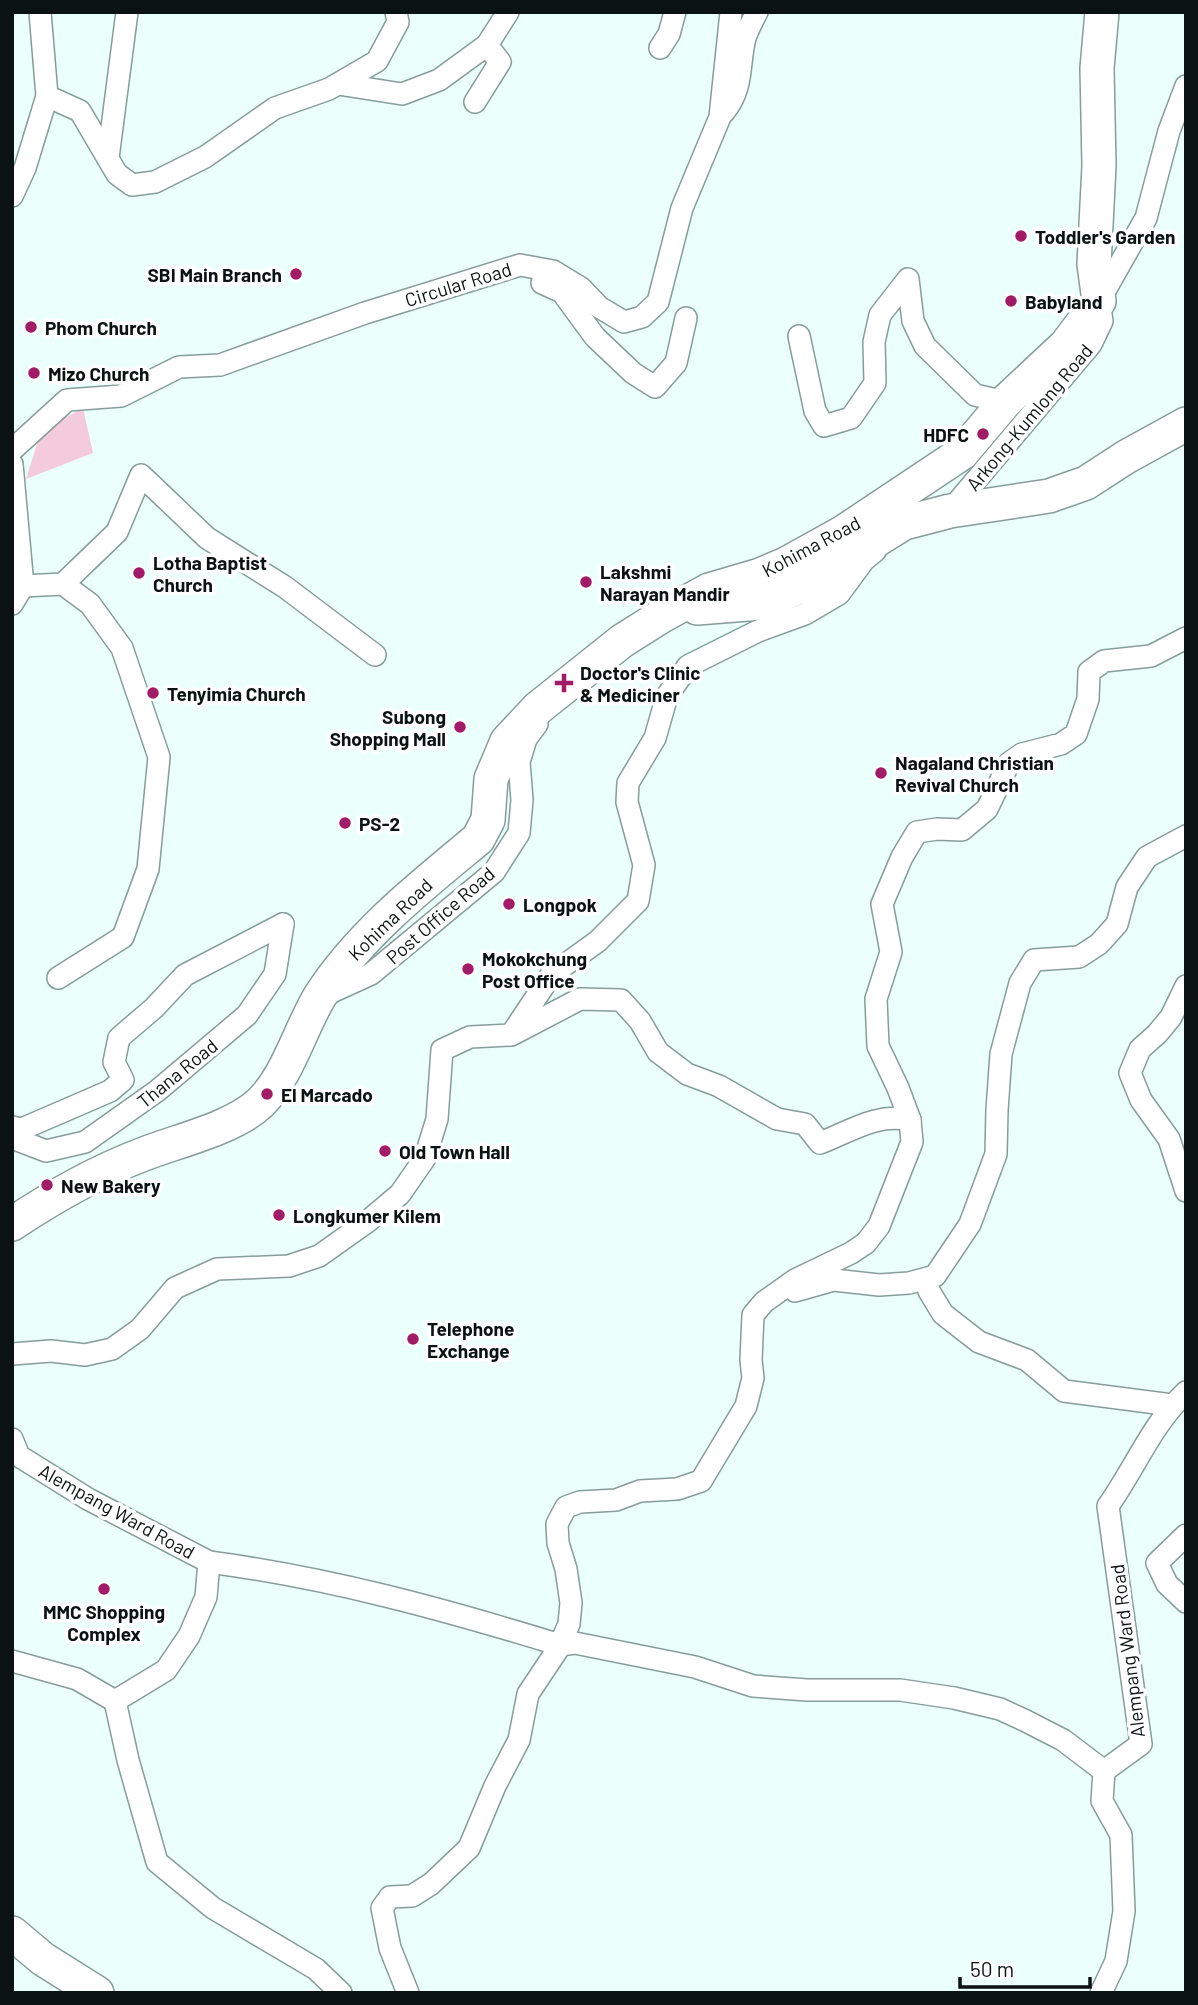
<svg xmlns="http://www.w3.org/2000/svg" width="1198" height="2005" font-family="Barlow,sans-serif">
<style>
.green{fill:#f4cbdc}
.lines{fill:none;stroke-linecap:round;stroke-linejoin:round}
.minor-casing{stroke:#869d99;stroke-width:24}
.trunk-casing{stroke:#869d99;stroke-width:36}
.minor{stroke:#fff;stroke-width:21}
.trunk{stroke:#fff;stroke-width:33}
.poi-dot{fill:#a21b67;stroke:#fff;stroke-width:2.5}
.labels{text-anchor:middle;dominant-baseline:central;stroke-width:7;stroke-linejoin:round;paint-order:stroke}
.poi-label{font-size:19px;font-weight:bold;fill:#0b1312;stroke:#fff;text-anchor:start}
.street-label{font-size:19px;fill:#0b1312;stroke:#fff}
</style>
<rect width="100%" height="100%" fill="#ebfffb"/>
<path class="green" d="M83,408L93,453L26,479L41,431Z"/>
<g class="lines">
<defs>
<g id="minor">
<path d="M40,12L47,96"/>
<path d="M487,45L508,12"/>
<path d="M660,48L669,34L675,12"/>
<path d="M338,84L402,94L439,80L487,45L500,62L475,102"/>
<path d="M724,112C744,87 738,66 745,38C748,29 753,20 757,12"/>
<path d="M108,158L127,12"/>
<path d="M12,196L25,168L47,96L80,111L117,174L132,185L155,182L205,157L275,108L329,89L377,61L398,22L396,12"/>
<path d="M542,283L562,292L595,337L633,373L655,387L676,363L686,318"/>
<path d="M799,336L815,411L824,426L851,418L875,383L874,342L880,315L908,279L913,321L925,346L975,395L1005,402"/>
<path d="M12,450L67,400L121,396L179,367L220,365L365,313L520,265L553,271L581,288L599,307L624,322L642,317L658,302L682,208L720,117L731,12"/>
<path d="M12,464L23,586L12,604"/>
<path d="M950,511L1091,344L1102,321L1099,301L1146,218L1169,131L1186,86"/>
<path d="M63,584L117,532L141,475L207,538L285,587L375,655"/>
<path d="M23,586L63,584L90,604L122,648L159,757L148,869L123,937L58,978"/>
<path d="M1186,986L1171,1017L1157,1034L1140,1049L1130,1073L1141,1100L1169,1139L1186,1191"/>
<path d="M325,995L371,974L494,872L519,833L522,800L519,762L526,739L537,724"/>
<path d="M515,1033L580,999L621,1000L640,1021L658,1052L687,1074L719,1086L777,1119L805,1124L820,1143C849,1132 878,1112 910,1120"/>
<path d="M12,1127L22,1129L110,1091L123,1080L114,1062L119,1038L154,1008L185,975L283,924"/>
<path d="M12,1138L46,1151L85,1142L157,1091L247,1015L275,974L283,924"/>
<path d="M926,1279L929,1291L943,1314L979,1342L1027,1360L1064,1391L1172,1405"/>
<path d="M795,1291L834,1280L879,1285L909,1283L935,1276L970,1224L996,1154L997,1110L1001,1054L1020,983L1034,960L1079,957L1099,944L1117,924L1127,887L1147,857L1186,836"/>
<path d="M12,1354L51,1351L85,1355L112,1349L140,1329L175,1288L217,1269L289,1266L319,1256L367,1222L400,1194L425,1158L437,1119L442,1050L470,1037L511,1035L551,975L598,941L638,901L644,865L627,802L628,783L655,738L667,696L688,666L758,631L805,614L839,594L864,560L875,551"/>
<path d="M12,1439L19,1456L88,1499L209,1562L206,1597L189,1636L166,1670L115,1701L128,1760L157,1862L213,1908L316,1969L341,1993"/>
<path d="M1186,1535L1157,1563L1167,1584L1186,1602"/>
<path d="M209,1562C330,1578 443,1609 560,1645L575,1643L695,1667L753,1686L807,1690H900L954,1698L1000,1709L1026,1721L1063,1740L1104,1771"/>
<path d="M12,1661L77,1679L115,1701"/>
<path d="M408,1993L390,1948L382,1908L390,1897L412,1896L431,1884L469,1848L495,1786L519,1740L528,1694L558,1649L569,1624L571,1603L566,1569L558,1543L557,1524L566,1507L580,1502L616,1500L640,1491L677,1489L701,1481L746,1406L753,1378L751,1360L753,1315L764,1302L795,1280L851,1253L866,1243L879,1226L912,1142L910,1120L898,1088L878,1046L876,999L891,952L882,904L902,857L917,832L937,829L962,830L987,809L1009,763L1022,754L1061,744L1076,734L1088,699L1089,672L1104,661L1151,656L1186,638"/>
<path d="M1101,1993L1116,1961L1124,1911L1121,1835L1102,1801L1104,1771L1141,1744L1108,1506C1135,1468 1152,1424 1186,1392"/>
</g>
<g id="trunk">
<path d="M697,608L761,603L804,585L904,523L950,511L1049,496L1086,483L1126,457L1186,424"/>
<path d="M12,1224C54,1196 96,1172 144,1154C177,1141 234,1128 260,1103C288,1076 300,1029 320,996C360,934 421,886 478,839L488,820L491,779L507,741L538,708L622,641L660,617L709,590L760,575L786,564L842,533L962,453L1005,402L1066,345L1099,301L1094,264L1099,166L1097,68L1102,12"/>
<path d="M12,1933L43,1959L97,1993"/>
</g>
</defs>
<use href="#minor" class="minor-casing"/>
<use href="#trunk" class="trunk-casing"/>
<use href="#minor" class="minor"/>
<use href="#trunk" class="trunk"/>
</g>
<g class="poi-dot">
<circle cx="1021" cy="236" r="7"/>
<circle cx="296" cy="274" r="7"/>
<circle cx="1011" cy="301" r="7"/>
<circle cx="31" cy="327" r="7"/>
<circle cx="34" cy="373" r="7"/>
<circle cx="983" cy="434" r="7"/>
<circle cx="139" cy="573" r="7"/>
<circle cx="586" cy="582" r="7"/>
<path d="M560.5 672.5h7v7h7v7h-7v7h-7v-7h-7v-7h7z"/>
<circle cx="153" cy="693" r="7"/>
<circle cx="460" cy="727" r="7"/>
<circle cx="881" cy="773" r="7"/>
<circle cx="345" cy="823" r="7"/>
<circle cx="509" cy="904" r="7"/>
<circle cx="468" cy="969" r="7"/>
<circle cx="267" cy="1094" r="7"/>
<circle cx="385" cy="1151" r="7"/>
<circle cx="47" cy="1185" r="7"/>
<circle cx="279" cy="1215" r="7"/>
<circle cx="413" cy="1339" r="7"/>
<circle cx="104" cy="1589" r="7"/>
</g>
<g class="labels">
<g class="poi-label">
<text x="1035" y="236">Toddler's Garden</text>
<text x="282" y="274" text-anchor="end">SBI Main Branch</text>
<text x="1025" y="301">Babyland</text>
<text x="45" y="327">Phom Church</text>
<text x="48" y="373">Mizo Church</text>
<text x="969" y="434" text-anchor="end">HDFC</text>
<text x="153" y="562">Lotha Baptist<tspan x="153" dy="22">Church</tspan></text>
<text x="600" y="571">Lakshmi<tspan x="600" dy="22">Narayan Mandir</tspan></text>
<text x="580" y="672">Doctor's Clinic<tspan x="580" dy="22">&amp; Mediciner</tspan></text>
<text x="167" y="693">Tenyimia Church</text>
<text x="446" y="716" text-anchor="end">Subong<tspan x="446" dy="22">Shopping Mall</tspan></text>
<text x="895" y="762">Nagaland Christian<tspan x="895" dy="22">Revival Church</tspan></text>
<text x="359" y="823">PS-2</text>
<text x="523" y="904">Longpok</text>
<text x="482" y="958">Mokokchung<tspan x="482" dy="22">Post Office</tspan></text>
<text x="281" y="1094">El Marcado</text>
<text x="399" y="1151">Old Town Hall</text>
<text x="61" y="1185">New Bakery</text>
<text x="293" y="1215">Longkumer Kilem</text>
<text x="427" y="1328">Telephone<tspan x="427" dy="22">Exchange</tspan></text>
<text x="104" y="1611" text-anchor="middle">MMC Shopping<tspan x="104" dy="22">Complex</tspan></text>
</g>
<g class="street-label">
<text transform="translate(458 284) rotate(-17)">Circular Road</text>
<text transform="translate(1029 417) rotate(-50)">Arkong-Kumlong Road</text>
<text transform="translate(811 546) rotate(-28)">Kohima Road</text>
<text transform="translate(440 915) rotate(-41)">Post Office Road</text>
<text transform="translate(390 919) rotate(-44)">Kohima Road</text>
<text transform="translate(177 1073) rotate(-39)">Thana Road</text>
<text transform="translate(117 1511) rotate(29)">Alempang Ward Road</text>
<text transform="translate(1127 1651) rotate(-97)">Alempang Ward Road</text>
</g>
</g>
<rect width="1198" height="2005" fill="none" stroke="#0b1312" stroke-width="28"/>
<path d="M960 1977v10h130v-10" fill="none" stroke="#0b1312" stroke-width="3.5"/>
<text x="970" y="1977" font-size="21" fill="#0b1312" stroke="#ffffff" stroke-width="5" paint-order="stroke">50 m</text>
</svg>
